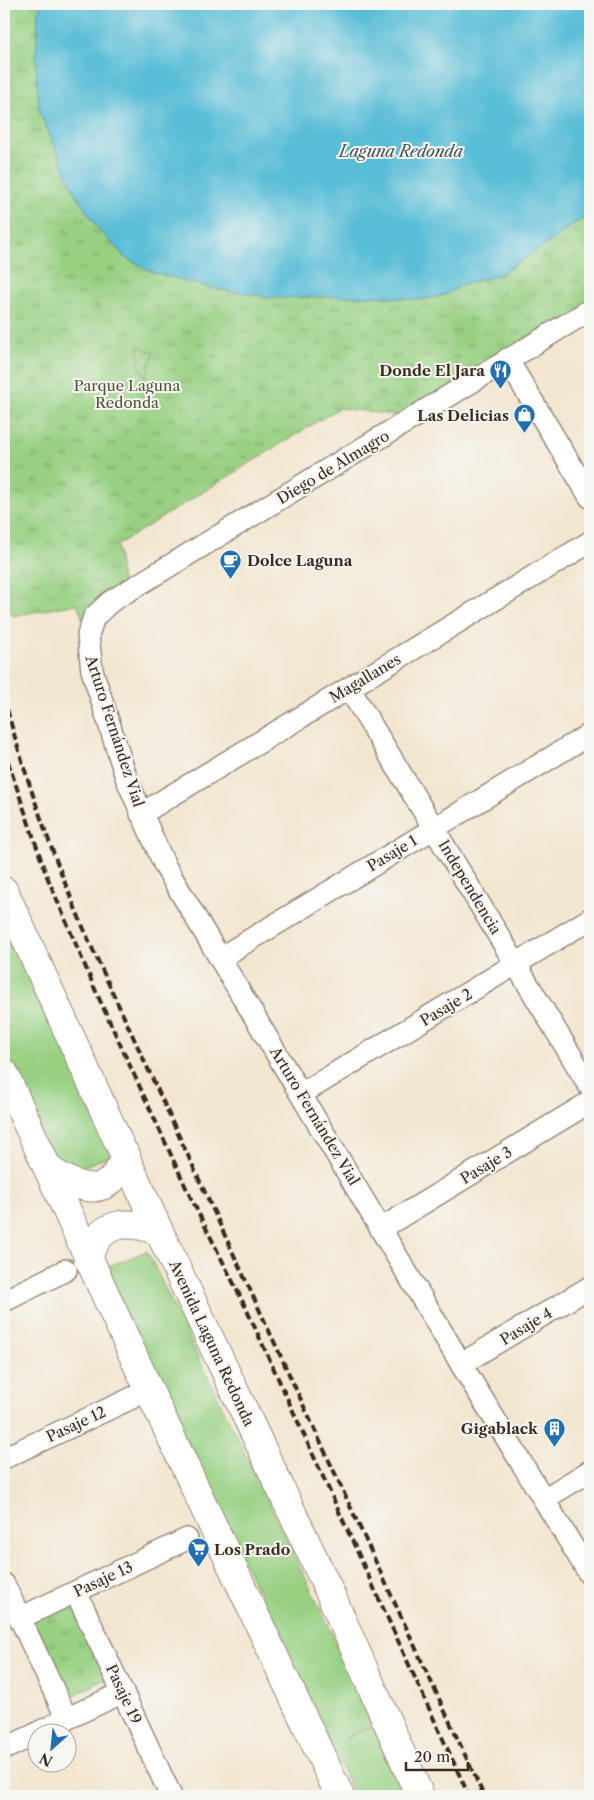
<svg xmlns="http://www.w3.org/2000/svg" width="594" height="1800" font-family="'Libre Caslon Text',serif">
<style>
.grass{fill:#98d082;stroke:#6a7d50}
.park{fill:url(#park-tufts);stroke:#6a7d50}
.garden{fill:url(#garden-furrows);stroke:#6a7d50}
.water{fill:#59bdd7;stroke:#4a747a}
.lines{fill:none;stroke-linecap:round;stroke-linejoin:round}
.minor-casing{stroke:#978877;stroke-width:24}
.major-casing{stroke:#978877;stroke-width:30}
.minor{stroke:#fff;stroke-width:21}
.major{stroke:#fff;stroke-width:28}
.rail{stroke:#3b2a1e;stroke-width:4;stroke-dasharray:8 4;stroke-linecap:butt}
.labels{text-anchor:middle;dominant-baseline:central;stroke-width:4;stroke-linejoin:round;paint-order:stroke}
.poi-label{font-size:15px;font-weight:bold;fill:#3b2a1e;stroke:#f6f6f2;text-anchor:end}
.park-label{font-size:15px;fill:#525437;stroke:#f6f6f2}
.street-label{font-size:15px;fill:#3b2a1e;stroke:#f6f6f2}
.water-label{font-size:16px;font-style:italic;fill:#445656;stroke:#f6f6f2}
</style>
<defs>
<pattern id="park-tufts" width="24" height="20" patternUnits="userSpaceOnUse" patternTransform="scale(1.25)"><rect width="24" height="20" fill="#98d082"/><path d="M3 7l-1-3M5 7V3M7 7l1-3M15 17l-1-3M17 17v-4M19 17l1-3" fill="none" stroke="#7da96a"/></pattern>
<pattern id="garden-furrows" width="10" height="10" patternUnits="userSpaceOnUse" patternTransform="scale(1.25)"><rect width="10" height="10" fill="#98d082"/><path d="M-1 1l2-2M0 10L10 0M9 11l2-2" fill="none" stroke="#7da96a"/></pattern>
</defs>
<rect width="100%" height="100%" fill="#f6f6f2"/>
<filter id="ink" filterUnits="userSpaceOnUse"><feTurbulence type="fractalNoise" baseFrequency=".02" numOctaves="2"/><feDisplacementMap in="SourceGraphic" scale="10" xChannelSelector="R" yChannelSelector="G"/><feConvolveMatrix kernelMatrix="1 2 1 2 8 2 1 2 1" color-interpolation-filters="sRGB"/></filter>
<filter id="wash" filterUnits="userSpaceOnUse"><feTurbulence type="fractalNoise" baseFrequency=".0096" numOctaves="4" result="noise"/><feDisplacementMap in="SourceGraphic" scale="20" xChannelSelector="R" yChannelSelector="G"/><feGaussianBlur stdDeviation="1.12" result="paint"/><feColorMatrix in="noise" values="0 0 0 0 0 0 0 0 0 0 0 0 0 0 0 0 0 1.4 0 .05"/><feComposite in="paint" operator="in"/></filter>
<g filter="url(#wash)">
<rect width="100%" height="100%" fill="#f3e6d0"/>
<g class="grass">
<path d="M4,932L23,964L124,1151L61,1175L4,1049Z"/>
<path d="M147,1251L375,1722L343,1740L377,1724L409,1796H355L104,1268Z"/>
</g>
<g class="park">
<path d="M4,4H41L38,13L39,110L76,195L99,229L127,259L220,290L260,295L375,296L423,300L447,294L465,283L500,275L553,240L571,225L590,216V311L415,418L339,408L117,545L123,590L86,627L77,604L13,616L4,604Z"/>
<path d="M73,1594L112,1677L68,1698L29,1615Z"/>
</g>
<path class="garden" d="M139,347L154,352L145,378L138,361Z"/>
<path class="water" d="M41,4H590V216L571,225L553,240L499,275L465,283L447,294L423,300L375,296L264,298L259,295L220,290L155,273L127,259L99,230L76,195L39,110L36,64L38,13Z"/>
</g>
<g filter="url(#ink)">
<g class="lines">
<defs>
<g id="minor">
<path d="M590,310L110,602L94,617L88,635L92,670L127,780L165,866L461,1364L590,1575"/>
<path d="M507,359L590,497"/>
<path d="M349,688L590,1087"/>
<path d="M141,814L590,542"/>
<path d="M220,958L590,734"/>
<path d="M301,1094L590,919"/>
<path d="M382,1228L590,1102"/>
<path d="M4,1301L66,1270"/>
<path d="M461,1364L590,1287"/>
<path d="M4,1458L149,1390"/>
<path d="M544,1499L590,1471"/>
<path d="M4,1584L67,1719"/>
<path d="M76,1592L171,1796"/>
<path d="M20,1618L187,1539"/>
<path d="M39,1732L123,1692"/>
<path d="M4,1749L38,1733"/>
</g>
<g id="major">
<path d="M4,891L159,1231L330,1593L420,1796"/>
<path d="M4,1073L149,1390L340,1796"/>
<path d="M48,1169C81,1191 110,1201 126,1155"/>
<path d="M88,1259C98,1221 127,1219 159,1231"/>
</g>
</defs>
<use href="#minor" class="minor-casing"/>
<use href="#major" class="major-casing"/>
<use href="#minor" class="minor"/>
<use href="#major" class="major"/>
<g class="rail">
<path d="M4,698C27,785 57,868 93,950L484,1796"/>
<path d="M4,750L46,874L97,994L189,1194L245,1306L469,1796"/>
</g>
</g>
</g>
<defs>
<symbol id="restaurant-pin" viewBox="-11 -11 22 30"><path d="M0 17L-7.5 6A9.5 9.5 0 1 1 7.5 6Z" fill="#1f6fb2" stroke="#f6f6f2"/><path d="M-5-6h1v4h1v-4h1v4h1v-4h1v5L-1.5 .5V6h-2V.5L-5-1ZM5-6V6H3V1.5H1.5Q1.5-4 5-6Z" fill="#fff"/></symbol>
<symbol id="shop-pin" viewBox="-11 -11 22 30"><path d="M0 17L-7.5 6A9.5 9.5 0 1 1 7.5 6Z" fill="#1f6fb2" stroke="#f6f6f2"/><path d="M-5-2.5h2.3a2.7 3.5 0 0 1 5.4 0H5L5.5 6h-11ZM-1.5-2.5h3a1.5 2.3 0 0 0-3 0Z" fill="#fff"/></symbol>
<symbol id="cafe-pin" viewBox="-11 -11 22 30"><path d="M0 17L-7.5 6A9.5 9.5 0 1 1 7.5 6Z" fill="#1f6fb2" stroke="#f6f6f2"/><path d="M-5.5-4.5H6V0H3Q3 3.5 0 3.5H-2.5Q-5.5 3.5-5.5 0ZM3-3.2v2h1.7v-2ZM-6 4.5H4V6H-6Z" fill="#fff"/></symbol>
<symbol id="building-pin" viewBox="-11 -11 22 30"><path d="M0 17L-7.5 6A9.5 9.5 0 1 1 7.5 6Z" fill="#1f6fb2" stroke="#f6f6f2"/><path d="M-4-6H4V6H1V3H-1V6H-4ZM-2.5-4.3h1.7v1.8h-1.7ZM.8-4.3h1.7v1.8H.8ZM-2.5-1h1.7V.8h-1.7ZM.8-1h1.7V.8H.8Z" fill="#fff"/></symbol>
<symbol id="supermarket-pin" viewBox="-11 -11 22 30"><path d="M0 17L-7.5 6A9.5 9.5 0 1 1 7.5 6Z" fill="#1f6fb2" stroke="#f6f6f2"/><path d="M-6-5.5h2.5l.6 2H6L4.5 2H-2.5L-4.4-4H-6ZM-1.5 3.2a1.3 1.3 0 1 0 .1 0ZM3 3.2a1.3 1.3 0 1 0 .1 0Z" fill="#fff"/></symbol>
</defs>
<g fill-rule="evenodd">
<use href="#restaurant-pin" x="488" y="358" width="25" height="34"/>
<use href="#shop-pin" x="512" y="402" width="25" height="34"/>
<use href="#cafe-pin" x="218" y="548" width="25" height="34"/>
<use href="#building-pin" x="542" y="1416" width="25" height="34"/>
<use href="#supermarket-pin" x="186" y="1536" width="25" height="34"/>
</g>
<g class="labels">
<g class="poi-label">
<text x="485" y="370">Donde El Jara</text>
<text x="509" y="415">Las Delicias</text>
<text x="247" y="560" text-anchor="start">Dolce Laguna</text>
<text x="538" y="1428">Gigablack</text>
<text x="214" y="1549" text-anchor="start">Los Prado</text>
</g>
<g class="park-label">
<text x="127" y="385">Parque Laguna<tspan x="127" dy="17">Redonda</tspan></text>
</g>
<g class="street-label">
<text transform="translate(333 467) rotate(-31)">Diego de Almagro</text>
<text transform="translate(365 678) rotate(-31)">Magallanes</text>
<text transform="translate(115 731) rotate(72)">Arturo Fernández Vial</text>
<text transform="translate(392 853) rotate(-31)">Pasaje 1</text>
<text transform="translate(470 887) rotate(59)">Independencia</text>
<text transform="translate(446 1007) rotate(-31)">Pasaje 2</text>
<text transform="translate(315 1116) rotate(59)">Arturo Fernández Vial</text>
<text transform="translate(486 1165) rotate(-31)">Pasaje 3</text>
<text transform="translate(526 1326) rotate(-31)">Pasaje 4</text>
<text transform="translate(212 1343) rotate(65)">Avenida Laguna Redonda</text>
<text transform="translate(76 1424) rotate(-25)">Pasaje 12</text>
<text transform="translate(103 1579) rotate(-25)">Pasaje 13</text>
<text transform="translate(124 1694) rotate(65)">Pasaje 19</text>
</g>
<g class="water-label">
<text x="401" y="151">Laguna Redonda</text>
</g>
</g>
<rect width="594" height="1800" fill="none" stroke="#f6f6f2" stroke-width="20"/>
<g transform="translate(52 1748) rotate(207)"><circle r="24" fill="#f6f6f2" stroke="#aba49d"/>
<path d="M0-4L9 19L0 12L-9 19Z" fill="#1f6fb2"/>
<text y="-8" font-size="14" font-weight="bold" text-anchor="middle" fill="#3b2a1e">N</text>
</g>
<path d="M406 1762v8h62v-8" fill="none" stroke="#3b2a1e" stroke-width="2.5"/>
<text x="414" y="1762" font-size="15" fill="#3b2a1e" stroke="#f6f6f2" stroke-width="4" paint-order="stroke">20 m</text>
</svg>
